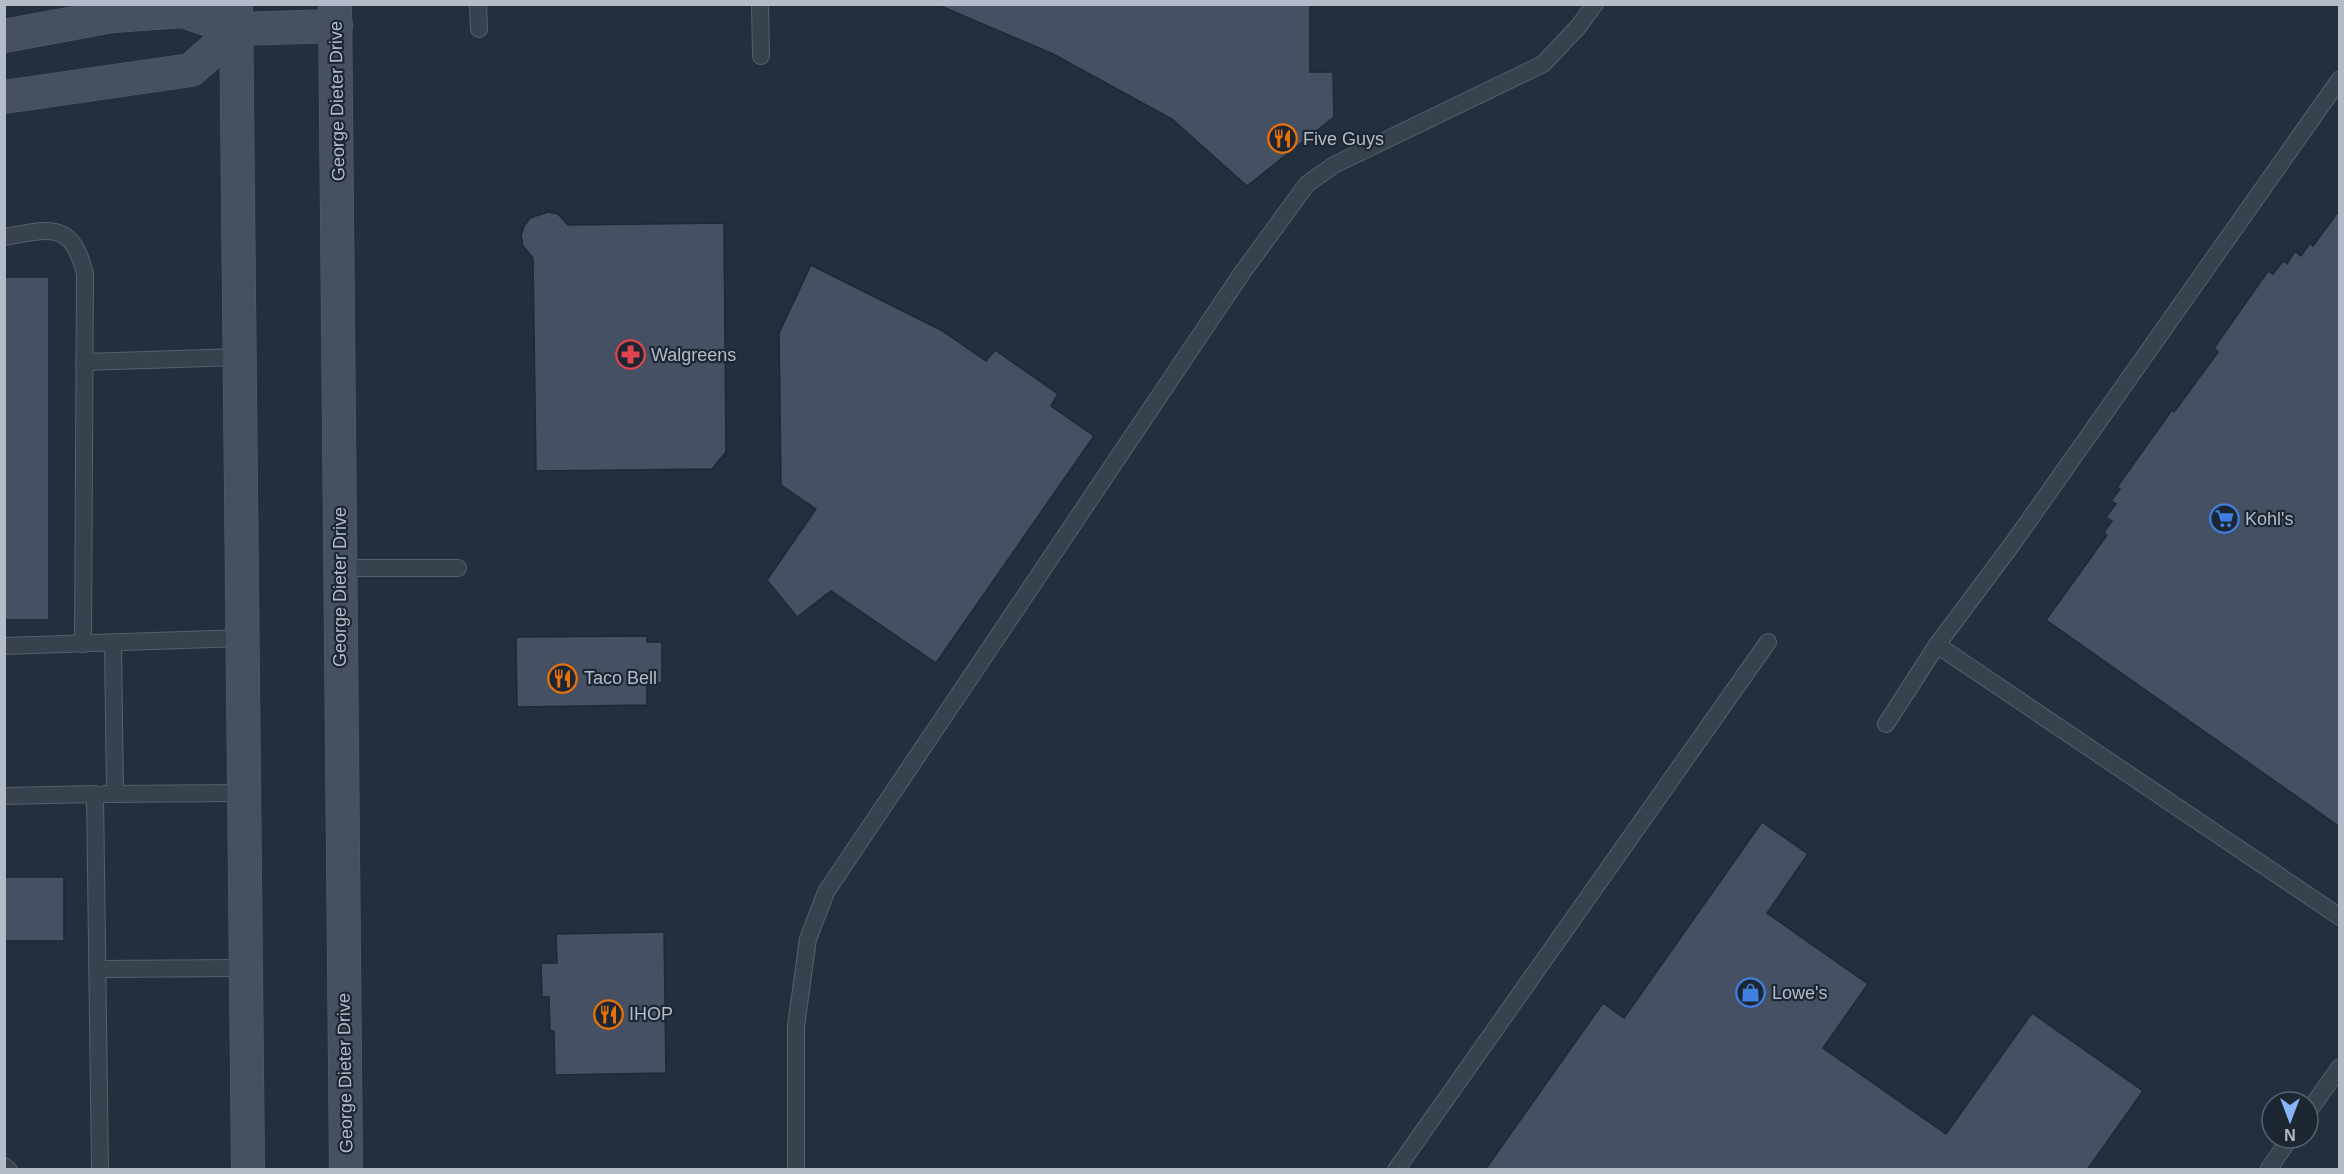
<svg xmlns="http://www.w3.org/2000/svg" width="2344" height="1174" font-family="Helvetica,sans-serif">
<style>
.building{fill:#455162;stroke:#1f2835;stroke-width:1.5}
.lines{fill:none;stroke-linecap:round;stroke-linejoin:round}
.service-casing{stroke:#565f6c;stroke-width:18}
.secondary-casing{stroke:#565f6c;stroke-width:34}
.service{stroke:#38414e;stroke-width:16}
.secondary{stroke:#465061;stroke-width:33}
.labels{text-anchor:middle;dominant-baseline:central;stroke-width:4.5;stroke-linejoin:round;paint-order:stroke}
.street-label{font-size:18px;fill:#b4bcc9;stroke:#1d2633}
.poi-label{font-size:18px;fill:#b4bcc9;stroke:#1d2633;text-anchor:start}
</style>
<rect width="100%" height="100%" fill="#242f3e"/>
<g class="building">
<path d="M936,4H1310V72H1333L1334,117L1247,186L1172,119L1053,54Z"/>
<path d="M2340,209V827L2046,620L2107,535L2104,532L2112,521L2106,517L2116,504L2111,501L2120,489L2117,487L2172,410L2174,412L2218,352L2214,348L2268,271L2273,274L2283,261L2287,264L2295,251L2301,256L2310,243L2313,246Z"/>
<path d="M548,212L558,214L568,225L724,223L726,452L712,469L536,471L533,258L523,246L521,236L524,226L530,218Z"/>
<path d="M811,265L941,330L986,361L995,350L1058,394L1051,406L1094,436L936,663L831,591L797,617L767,580L816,509L781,485L779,333Z"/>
<rect x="4" y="277" width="45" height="343"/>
<path d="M647,636V642H662V683H647V705L517,707L516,637Z"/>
<path d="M1762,822L1808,854L1767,913L1868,984L1823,1048L1946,1134L2032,1013L2143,1091L2087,1170H1485L1603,1003L1624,1018Z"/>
<rect x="4" y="877" width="60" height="64"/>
<path d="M664,932L666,1073L555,1075L554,1031H550L549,997H542L541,963H557L556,934Z"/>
</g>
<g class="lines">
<defs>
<g id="service">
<path d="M478,4L479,29"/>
<path d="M760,4L761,56"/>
<path d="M4,237C50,229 72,220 85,274L83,644"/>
<path d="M84,362L240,357"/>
<path d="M340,568H458"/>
<path d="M113,642L115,794"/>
<path d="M1937,645L2340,917"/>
<path d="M4,646L243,638"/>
<path d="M1886,724L1937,645L2013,543L2340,79"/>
<path d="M105,794L244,793"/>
<path d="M4,796L95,794L100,1170"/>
<path d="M97,969L246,968"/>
<path d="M2308,1112L2340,1067"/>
<path d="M4,1166L9,1170"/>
<path d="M796,1170V1026L808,939L826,892L1242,273L1307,184L1334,165L1543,64L1578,27L1595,4"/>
<path d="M1396,1170L1768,642"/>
<path d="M2268,1170L2290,1138"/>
</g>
<g id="secondary">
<path d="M236,4L248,1170"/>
<path d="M335,4L346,1170"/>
<path d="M4,36L112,16L183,11L237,29L336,26"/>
<path d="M4,97L191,70L237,29"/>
</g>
</defs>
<use href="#service" class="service-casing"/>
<use href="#secondary" class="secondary-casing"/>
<use href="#service" class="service"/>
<use href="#secondary" class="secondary"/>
</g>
<defs>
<symbol id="restaurant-ring" viewBox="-11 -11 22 22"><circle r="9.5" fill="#1d2633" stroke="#e8710a" stroke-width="1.5"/><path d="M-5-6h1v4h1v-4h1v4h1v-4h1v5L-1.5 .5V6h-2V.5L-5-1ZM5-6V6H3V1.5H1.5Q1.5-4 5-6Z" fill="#e8710a"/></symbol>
<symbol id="pharmacy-ring" viewBox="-11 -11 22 22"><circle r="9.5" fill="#1d2633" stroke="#e0444e" stroke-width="1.5"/><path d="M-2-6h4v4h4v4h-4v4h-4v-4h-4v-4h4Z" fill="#e0444e"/></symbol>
<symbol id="supermarket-ring" viewBox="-11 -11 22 22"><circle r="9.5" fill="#1d2633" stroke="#3f7fe0" stroke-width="1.5"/><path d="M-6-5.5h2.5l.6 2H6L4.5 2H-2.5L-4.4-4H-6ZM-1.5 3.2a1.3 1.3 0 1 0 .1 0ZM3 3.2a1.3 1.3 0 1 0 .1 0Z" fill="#3f7fe0"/></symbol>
<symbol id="shop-ring" viewBox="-11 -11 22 22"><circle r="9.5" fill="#1d2633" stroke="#3f7fe0" stroke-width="1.5"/><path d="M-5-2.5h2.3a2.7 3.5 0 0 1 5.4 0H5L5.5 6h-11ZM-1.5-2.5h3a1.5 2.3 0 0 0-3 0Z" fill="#3f7fe0"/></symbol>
</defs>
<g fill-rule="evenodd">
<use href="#restaurant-ring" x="1266" y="122" width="33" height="33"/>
<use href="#pharmacy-ring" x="614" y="338" width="33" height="33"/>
<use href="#supermarket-ring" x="2208" y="502" width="33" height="33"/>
<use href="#restaurant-ring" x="546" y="662" width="33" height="33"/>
<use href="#shop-ring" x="1734" y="976" width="33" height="33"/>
<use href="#restaurant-ring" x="592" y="998" width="33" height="33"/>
</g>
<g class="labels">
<g class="street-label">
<text transform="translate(337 101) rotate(-91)">George Dieter Drive</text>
<text transform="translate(340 587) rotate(-90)">George Dieter Drive</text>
<text transform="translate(345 1073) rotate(-91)">George Dieter Drive</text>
</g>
<g class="poi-label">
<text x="1303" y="139">Five Guys</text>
<text x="651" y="355">Walgreens</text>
<text x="2245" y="519">Kohl's</text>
<text x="584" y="678">Taco Bell</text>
<text x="1772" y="993">Lowe's</text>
<text x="629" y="1014">IHOP</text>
</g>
</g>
<rect width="2344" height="1174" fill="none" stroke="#b4bcc9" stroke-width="12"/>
<g transform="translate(2290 1120) rotate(180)"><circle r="28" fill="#1d2633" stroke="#59626f" stroke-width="1.5"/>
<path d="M0-4.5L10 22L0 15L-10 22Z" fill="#8ab4f8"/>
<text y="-9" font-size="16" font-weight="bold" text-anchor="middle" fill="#b4bcc9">N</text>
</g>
</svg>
